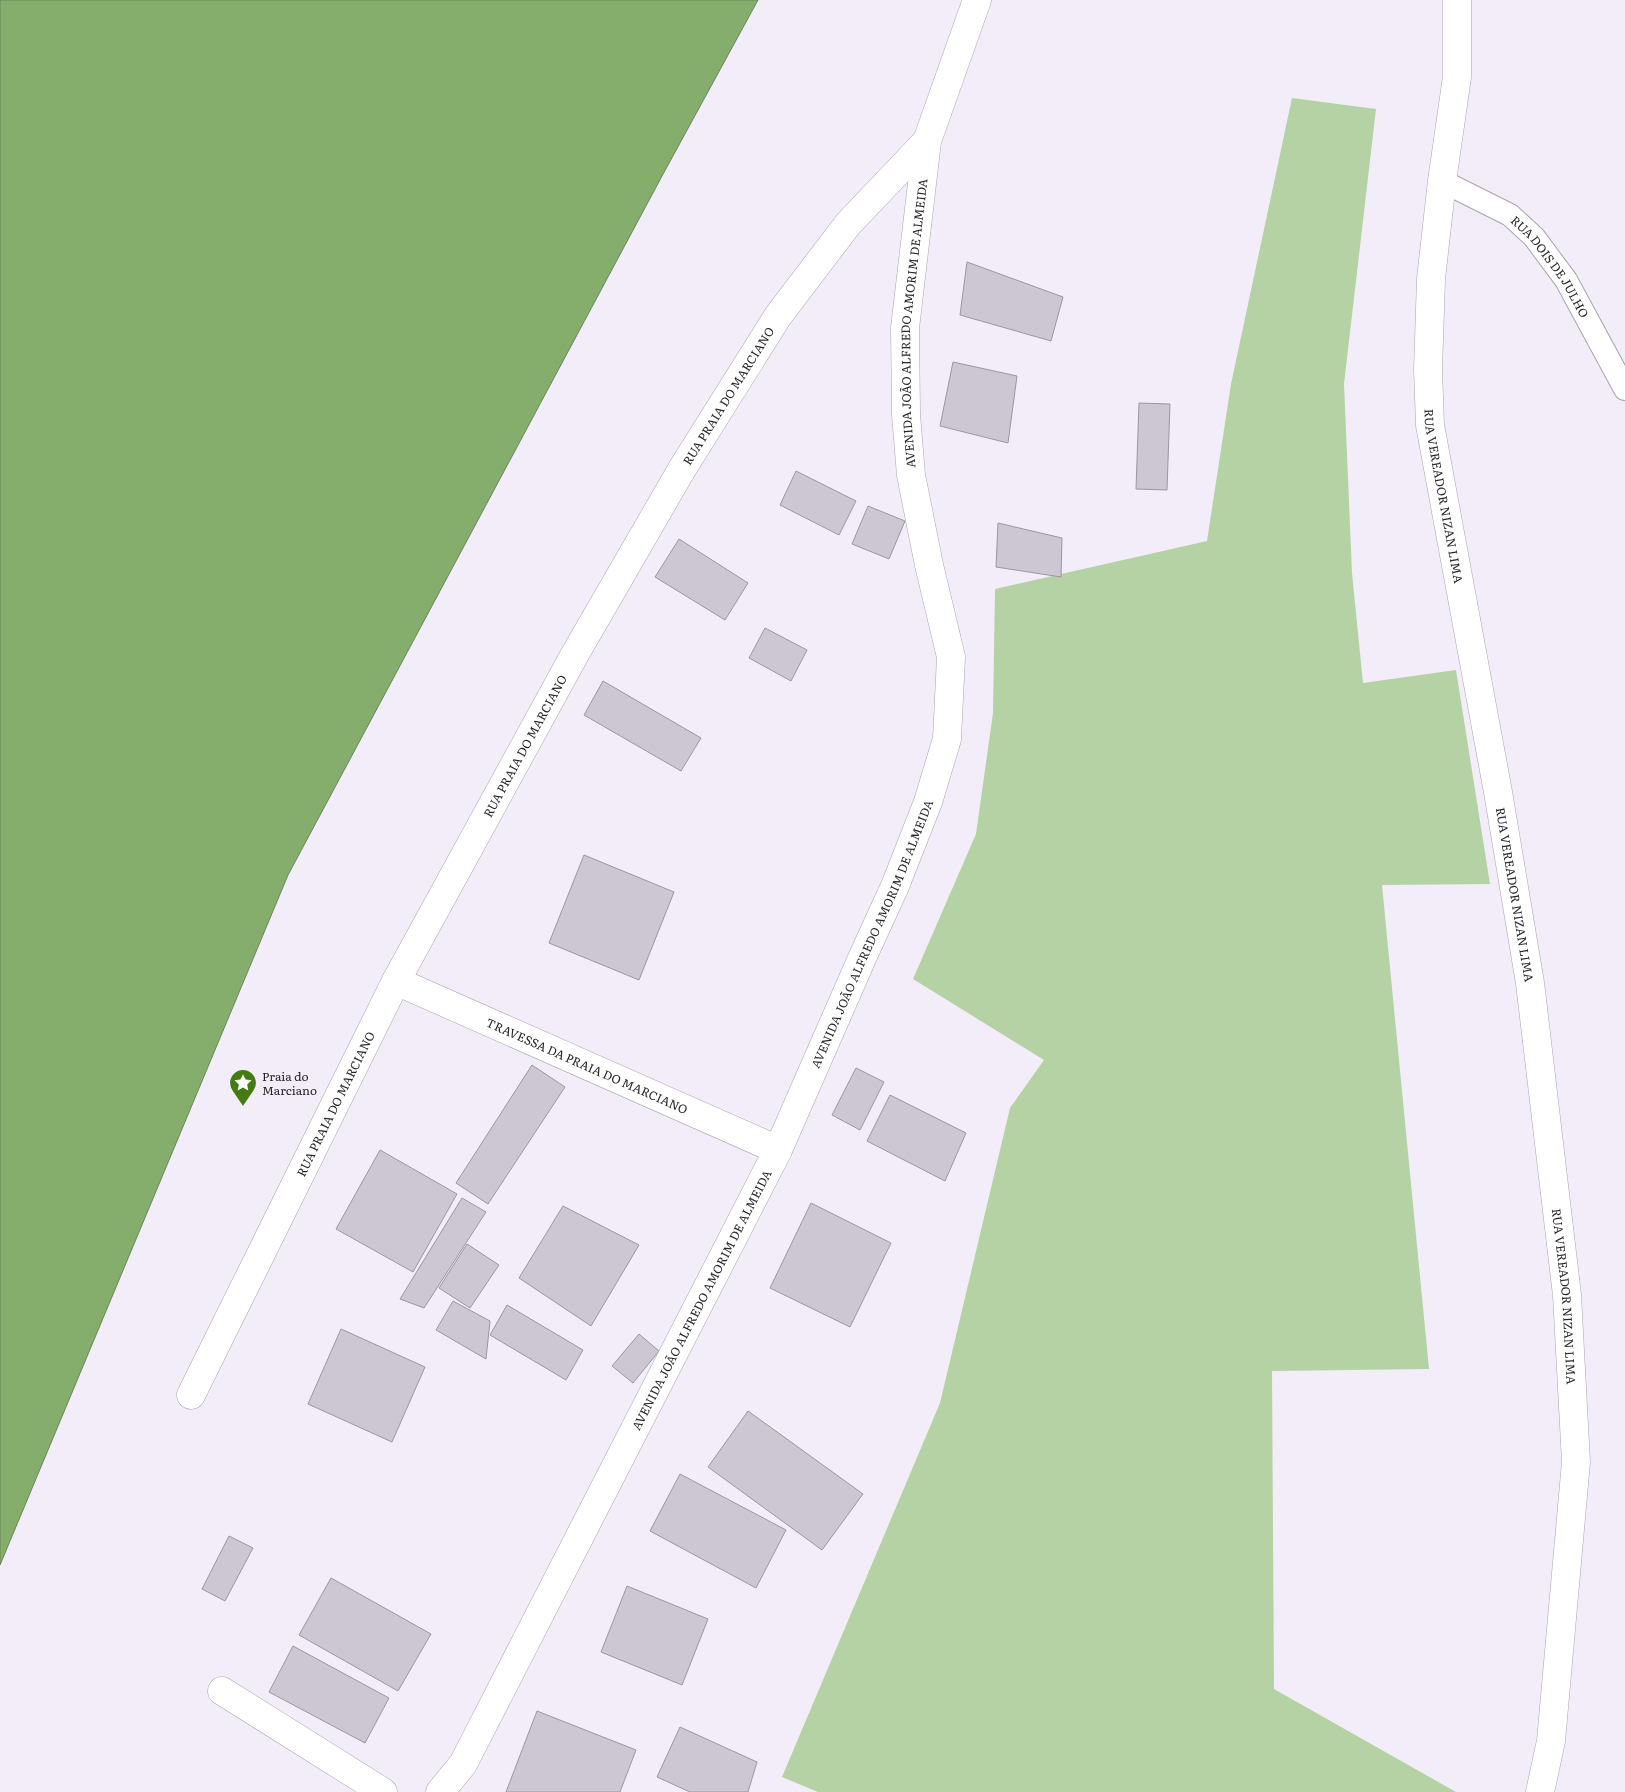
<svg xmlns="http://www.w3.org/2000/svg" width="1625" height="1792" font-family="Literata,serif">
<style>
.green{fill:#b5d2a4}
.water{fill:#85ae6c;stroke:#698558}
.building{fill:#cdc7d4;stroke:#9b96a2}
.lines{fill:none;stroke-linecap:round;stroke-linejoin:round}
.lane-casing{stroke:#aaa4b1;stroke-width:24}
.street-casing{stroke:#aaa4b1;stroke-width:29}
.lane{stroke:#fff;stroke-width:22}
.street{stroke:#fff;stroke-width:28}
.labels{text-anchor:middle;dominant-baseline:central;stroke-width:4;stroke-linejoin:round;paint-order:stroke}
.street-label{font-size:12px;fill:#27252a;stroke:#f3edfa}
.poi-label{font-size:12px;fill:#27252a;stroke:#f3edfa;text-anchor:start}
</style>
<rect width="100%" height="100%" fill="#f3edfa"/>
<path class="green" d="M1292,98L1376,109L1344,384L1352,573L1363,683L1456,670L1490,884L1382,885L1429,1369L1272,1371L1274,1689L1456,1792H818L782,1777L940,1403L1010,1108L1044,1060L913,979L976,834L993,713L995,589L1207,541L1231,384Z"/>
<path class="water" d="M0,0H758L662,176L288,875L0,1565Z"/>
<g class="building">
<path d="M967,262L1063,297L1051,341L960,315Z"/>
<path d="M953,362L1017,376L1008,443L940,426Z"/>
<path d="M1139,403L1170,404L1167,490L1136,489Z"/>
<path d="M796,471L856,501L839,535L780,505Z"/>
<path d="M868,506L905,521L889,559L852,544Z"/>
<path d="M998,523L1062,538L1061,577L996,567Z"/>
<path d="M679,539L748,583L725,620L655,577Z"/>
<path d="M765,628L807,650L791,681L749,658Z"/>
<path d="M603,681L701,738L681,771L584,715Z"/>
<path d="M584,855L674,892L639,980L549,943Z"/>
<path d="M532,1065L565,1087L488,1204L456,1183Z"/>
<path d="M856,1068L884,1082L860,1130L832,1115Z"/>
<path d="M890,1095L966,1133L945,1181L867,1141Z"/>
<path d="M380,1150L457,1194L413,1272L336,1229Z"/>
<path d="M462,1198L486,1212L424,1308L400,1299Z"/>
<path d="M811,1203L891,1243L850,1327L770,1288Z"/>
<path d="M563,1206L639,1245L591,1326L519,1278Z"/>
<path d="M467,1244L499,1265L470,1308L439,1288Z"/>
<path d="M453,1301L490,1321L486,1359L436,1330Z"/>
<path d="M507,1305L583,1350L566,1380L490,1335Z"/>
<path d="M341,1329L425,1367L392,1442L308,1404Z"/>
<path d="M639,1334L659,1351L633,1383L612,1366Z"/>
<path d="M748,1411L863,1494L822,1550L708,1467Z"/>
<path d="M680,1474L786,1530L756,1588L650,1531Z"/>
<path d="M229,1536L253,1548L225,1601L202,1589Z"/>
<path d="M331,1578L431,1634L398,1691L299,1635Z"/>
<path d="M627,1586L708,1619L682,1685L601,1652Z"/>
<path d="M293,1646L389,1698L365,1743L269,1692Z"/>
<path d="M537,1711L636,1750L620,1792H506Z"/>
<path d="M680,1727L757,1762L748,1792H690L657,1777Z"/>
</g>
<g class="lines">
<defs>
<g id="lane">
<path id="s1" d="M1442,181L1510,215L1534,237L1566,280L1625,389"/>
</g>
<g id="street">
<path id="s2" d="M1457,0V77L1442,181L1431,279L1428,370L1430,425L1498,792L1530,983L1567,1295L1576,1462L1551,1741L1540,1792"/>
<path id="s3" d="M396,981L778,1150"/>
<path id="s4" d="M191,1395L396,981L575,654L682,469L778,316L848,224L927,141"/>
<path d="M222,1691L383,1792"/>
<path id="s5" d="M440,1792L463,1764L778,1150L863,956L895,886L928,802L947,739L951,657L929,565L911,475L906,415L905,328L927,141L977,0"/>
</g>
</defs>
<use href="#lane" class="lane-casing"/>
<use href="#street" class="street-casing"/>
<use href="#lane" class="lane"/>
<use href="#street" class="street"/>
</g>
<defs>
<symbol id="sight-pin" viewBox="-11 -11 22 30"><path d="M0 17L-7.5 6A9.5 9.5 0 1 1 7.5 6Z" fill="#457c11" stroke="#f3edfa"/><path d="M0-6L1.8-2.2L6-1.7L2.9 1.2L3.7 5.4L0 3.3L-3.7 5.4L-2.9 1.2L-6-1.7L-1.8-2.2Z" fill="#fff"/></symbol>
</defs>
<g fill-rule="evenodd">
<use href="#sight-pin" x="227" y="1067" width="32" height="43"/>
</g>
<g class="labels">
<g class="street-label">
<text stroke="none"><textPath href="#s1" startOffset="142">RUA DOIS DE JULHO</textPath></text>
<text stroke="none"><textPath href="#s5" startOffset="1592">AVENIDA JOÃO ALFREDO AMORIM DE ALMEIDA</textPath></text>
<text stroke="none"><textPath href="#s4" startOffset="1135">RUA PRAIA DO MARCIANO</textPath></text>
<text stroke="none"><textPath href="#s2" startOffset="499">RUA VEREADOR NIZAN LIMA</textPath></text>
<text stroke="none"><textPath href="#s4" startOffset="730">RUA PRAIA DO MARCIANO</textPath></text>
<text stroke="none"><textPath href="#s2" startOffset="904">RUA VEREADOR NIZAN LIMA</textPath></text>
<text stroke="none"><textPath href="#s5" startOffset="962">AVENIDA JOÃO ALFREDO AMORIM DE ALMEIDA</textPath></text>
<text stroke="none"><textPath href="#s3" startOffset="209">TRAVESSA DA PRAIA DO MARCIANO</textPath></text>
<text stroke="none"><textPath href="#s4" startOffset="325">RUA PRAIA DO MARCIANO</textPath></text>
<text stroke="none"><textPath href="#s2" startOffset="1309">RUA VEREADOR NIZAN LIMA</textPath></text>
<text stroke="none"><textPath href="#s5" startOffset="558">AVENIDA JOÃO ALFREDO AMORIM DE ALMEIDA</textPath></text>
</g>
<g class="poi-label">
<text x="262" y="1076">Praia do<tspan x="262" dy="14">Marciano</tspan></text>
</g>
</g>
</svg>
